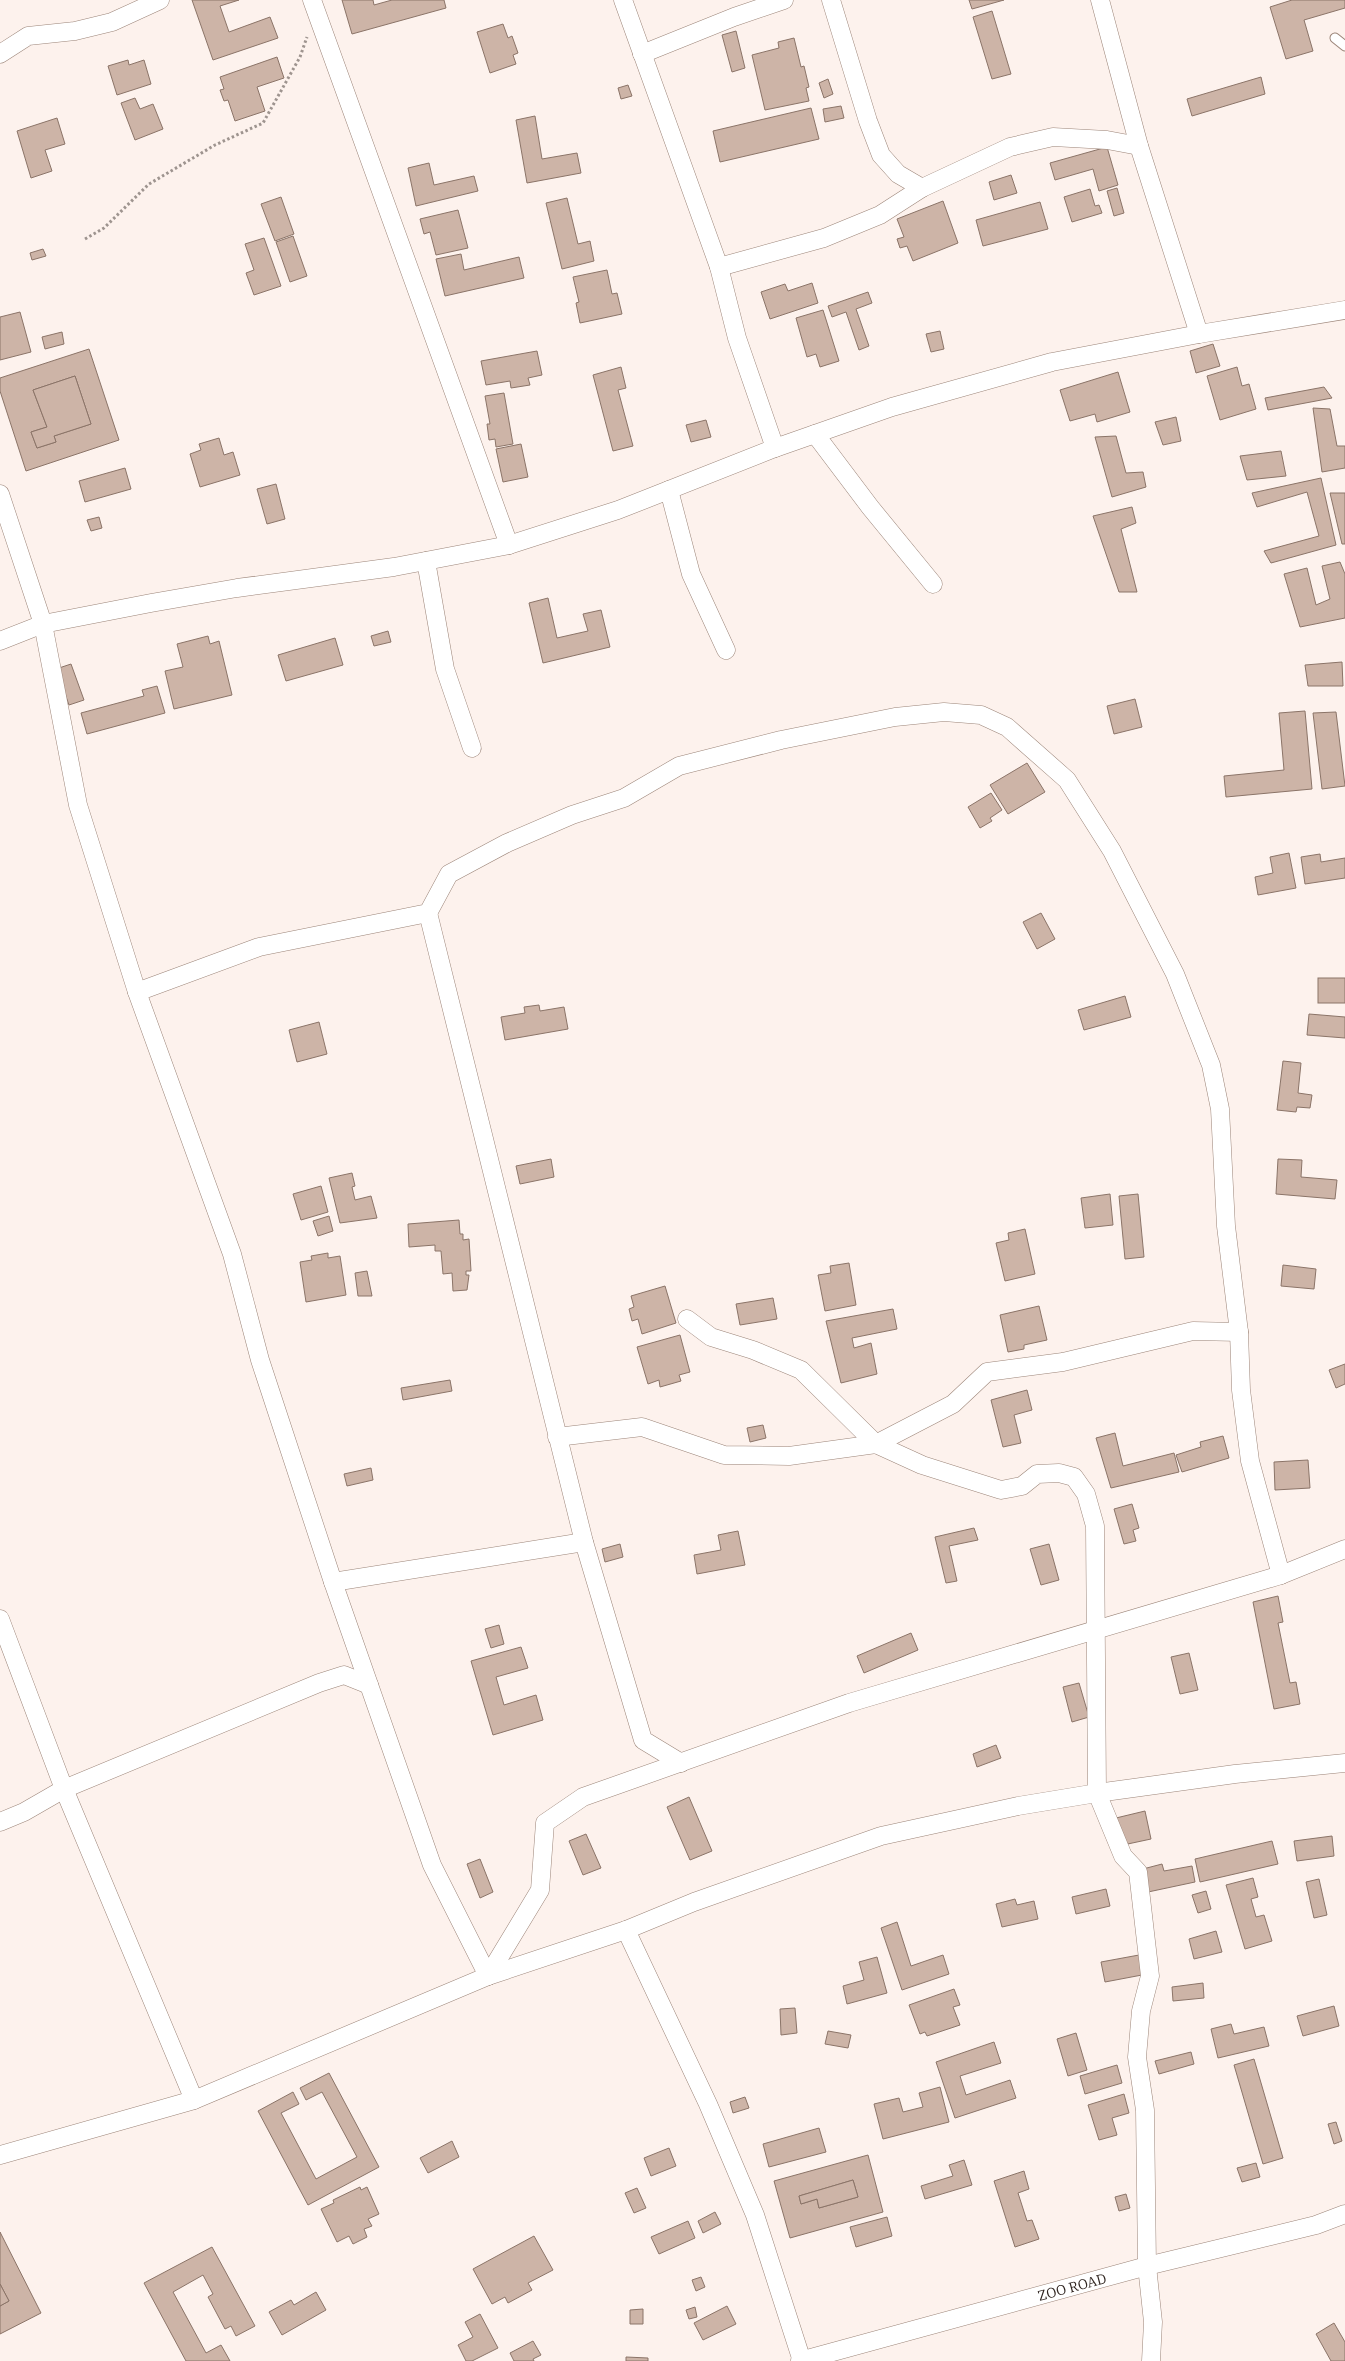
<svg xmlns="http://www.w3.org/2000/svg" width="1345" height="2361" font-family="'IBM Plex Serif',serif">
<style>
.building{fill:#cdb4a7;stroke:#8b7468;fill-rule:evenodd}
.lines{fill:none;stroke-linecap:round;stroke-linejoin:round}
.service-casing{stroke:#9c8579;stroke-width:11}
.minor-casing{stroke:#9c8579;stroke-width:19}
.path{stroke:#9e948f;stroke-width:3;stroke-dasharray:2.5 2.5;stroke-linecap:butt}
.service{stroke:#fff;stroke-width:9}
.minor{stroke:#fff;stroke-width:18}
.labels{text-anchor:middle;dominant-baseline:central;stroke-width:4;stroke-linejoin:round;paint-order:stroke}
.street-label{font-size:14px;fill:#2f2520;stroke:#fff}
</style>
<rect width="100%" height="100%" fill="#fdf2ed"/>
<g class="building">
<path d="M192,0H239L220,6L229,32L270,17L278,38L213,60Z"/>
<path d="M342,0H373L374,5L392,0H444L446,8L352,34Z"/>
<path d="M969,0H1004L972,9Z"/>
<path d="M1292,0H1345V8L1304,20L1313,51L1286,59L1270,7Z"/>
<path d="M992,11L1011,74L992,79L973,17Z"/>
<path d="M503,24L508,38L512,36L518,53L513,55L516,64L490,73L477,32Z"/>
<path d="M736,31L745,68L732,72L722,35Z"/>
<path d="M794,38L801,67L804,66L809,87L806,88L809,101L765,110L752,55L779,48L778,42Z"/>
<path d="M277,57L284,78L257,87L265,111L235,121L228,100L224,101L220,90L224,89L220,77Z"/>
<path d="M128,60L129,65L144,60L151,84L117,95L108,66Z"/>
<path d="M1261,77L1265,94L1192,116L1187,99Z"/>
<path d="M828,79L833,94L824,98L819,83Z"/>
<path d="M628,85L632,96L621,99L618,88Z"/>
<path d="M135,98L140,109L153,104L163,129L135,140L121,103Z"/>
<path d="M841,106L844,118L825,122L823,109Z"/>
<path d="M811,108L819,139L720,162L713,131Z"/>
<path d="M535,116L542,159L577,153L581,173L527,183L516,120Z"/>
<path d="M57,118L65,144L45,150L52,171L31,178L17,131Z"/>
<path d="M1107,147L1118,185L1099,191L1093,169L1055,180L1050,163Z"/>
<path d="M429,163L434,185L474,176L478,191L416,206L408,168Z"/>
<path d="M1011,175L1017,193L994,200L989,182Z"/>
<path d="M1117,188L1124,213L1114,216L1107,191Z"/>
<path d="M1090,189L1095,206L1099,205L1102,213L1072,222L1064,197Z"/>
<path d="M281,197L294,234L275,241L261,204Z"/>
<path d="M567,198L578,244L590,241L594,261L562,269L546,203Z"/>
<path d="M943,201L958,243L913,261L907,246L900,248L897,239L904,237L897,219Z"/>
<path d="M1040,202L1048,229L983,246L976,220Z"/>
<path d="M458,210L468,248L436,255L430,232L424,234L420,219Z"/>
<path d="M293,236L307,276L290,282L276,242Z"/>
<path d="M264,238L281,286L254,295L246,273L254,270L245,244Z"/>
<path d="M43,249L46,256L32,260L30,253Z"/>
<path d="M461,254L464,270L519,257L524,278L445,296L436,259Z"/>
<path d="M607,270L612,294L617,293L622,314L580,323L576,303L579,302L573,277Z"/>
<path d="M812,283L818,303L770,319L761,292L785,284L788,291Z"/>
<path d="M868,292L872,303L856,309L869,346L859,350L846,312L832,317L828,306Z"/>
<path d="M823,310L839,361L820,367L816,354L807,357L796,318Z"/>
<path d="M20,312L31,352L0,360V317Z"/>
<path d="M940,331L944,349L931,352L926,334Z"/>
<path d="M62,332L64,344L45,349L42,337Z"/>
<path d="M1213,344L1220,366L1196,373L1190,351Z"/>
<path d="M89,349L119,440L26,471L0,391V378ZM75,376L91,424L54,436L56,442L37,448L31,432L47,427L33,390Z"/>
<path d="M537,351L542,375L528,378L530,385L511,388L510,381L486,385L481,361Z"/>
<path d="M621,367L626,388L618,390L633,446L613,451L593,375Z"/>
<path d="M1237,367L1242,386L1249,384L1256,409L1220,420L1207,376Z"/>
<path d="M1118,372L1130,412L1097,422L1095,414L1070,421L1060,390Z"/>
<path d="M75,376L91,424L54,436L56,442L37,448L31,432L47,427L33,390Z"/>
<path d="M1324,387L1332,398L1268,410L1265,398Z"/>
<path d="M504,393L513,444L496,447L495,439L489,440L487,424H490L485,396Z"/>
<path d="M1313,408L1330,409L1337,446H1345V468L1322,472Z"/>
<path d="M1176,417L1181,441L1163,445L1155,422Z"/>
<path d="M706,420L711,437L691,442L686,425Z"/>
<path d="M1116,436L1126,473L1143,472L1146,487L1112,497L1095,437Z"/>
<path d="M219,438L224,455L233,452L240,475L200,487L190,454L201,450L199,444Z"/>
<path d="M521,444L528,477L503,482L496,449Z"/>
<path d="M1281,451L1286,476L1247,480L1240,456Z"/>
<path d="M125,468L131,489L85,502L79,481Z"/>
<path d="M1321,478L1336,545L1271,563L1264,551L1319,536L1307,492L1257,507L1252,493Z"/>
<path d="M276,484L285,519L267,524L257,489Z"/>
<path d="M1330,493H1345V544H1342Z"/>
<path d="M1132,507L1136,523L1121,529L1137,592H1119L1093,516Z"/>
<path d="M99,517L102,528L91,531L87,520Z"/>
<path d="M1340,562L1345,574V618L1300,627L1284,574L1307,568L1316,605L1330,599L1322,566Z"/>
<path d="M548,598L557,638L588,631L583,614L601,610L610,647L543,663L529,603Z"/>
<path d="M388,631L391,642L374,646L371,636Z"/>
<path d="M208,636L210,644L219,641L232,695L174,709L165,671L183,667L177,644Z"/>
<path d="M335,638L343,665L286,681L278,655Z"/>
<path d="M1342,662L1343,686H1308L1305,665Z"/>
<path d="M71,664L84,700L69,705L56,669Z"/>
<path d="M157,686L165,713L87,734L81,713L144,696L142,690Z"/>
<path d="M1135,699L1142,727L1114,734L1107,706Z"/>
<path d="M1305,711L1312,789L1226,797L1224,776L1284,770L1279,713Z"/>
<path d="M1336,712L1345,786L1322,789L1313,713Z"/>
<path d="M1027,763L1045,792L1008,814L990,785Z"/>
<path d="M991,793L1002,810L990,818L992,821L980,828L968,807Z"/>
<path d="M1289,853L1296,888L1258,895L1255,877L1273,873L1270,857Z"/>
<path d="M1320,854L1321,862L1345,858V878L1305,884L1301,857Z"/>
<path d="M1041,913L1055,939L1037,949L1023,922Z"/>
<rect x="1318" y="978" width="27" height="25"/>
<path d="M1125,996L1131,1017L1084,1030L1078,1010Z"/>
<path d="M539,1005L540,1011L564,1007L568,1029L505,1040L501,1017L525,1013L524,1007Z"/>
<path d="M1309,1014L1345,1017V1038L1307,1035Z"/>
<path d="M319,1022L327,1054L297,1062L289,1030Z"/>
<path d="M1283,1061L1301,1063L1298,1093L1312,1095L1310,1108L1297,1107L1296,1112L1277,1110Z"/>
<path d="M551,1159L554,1177L520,1184L516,1166Z"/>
<path d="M1278,1159L1302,1160L1301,1177L1337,1180L1335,1199L1276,1194Z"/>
<path d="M352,1173L355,1186L352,1187L355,1200L371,1196L377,1218L340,1223L329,1178Z"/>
<path d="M321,1186L328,1212L301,1220L293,1194Z"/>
<path d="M1110,1194L1113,1225L1085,1228L1081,1198Z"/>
<path d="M1138,1194L1144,1257L1125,1259L1119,1196Z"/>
<path d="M329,1216L333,1231L318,1236L313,1221Z"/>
<path d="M459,1220L460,1234H463V1240L469,1239L471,1271H466V1275H469L467,1290L453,1291L452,1273L443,1274L441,1251H435V1245L409,1247L408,1224Z"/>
<path d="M1025,1229L1035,1274L1005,1281L996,1243L1009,1240L1008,1233Z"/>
<path d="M328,1253V1258L340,1256L346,1295L306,1302L300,1262L312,1260L311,1256Z"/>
<path d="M849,1263L856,1305L825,1311L818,1275L831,1273L830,1266Z"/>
<path d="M1283,1265L1316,1269L1314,1289L1281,1286Z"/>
<path d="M367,1271L372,1296H358L355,1273Z"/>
<path d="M665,1286L676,1323L642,1334L638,1319L632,1321L629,1309L634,1307L631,1296Z"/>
<path d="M773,1298L777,1319L740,1325L736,1304Z"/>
<path d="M1039,1306L1047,1340L1024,1345V1349L1008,1352L1000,1315Z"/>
<path d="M893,1309L897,1329L852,1338L854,1348L871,1343L877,1374L841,1383L826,1321Z"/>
<path d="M680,1335L690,1372L679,1375L681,1381L660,1387L659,1380L648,1384L637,1347Z"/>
<path d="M1345,1364V1384L1336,1388L1329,1370Z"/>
<path d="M450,1380L452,1391L403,1400L401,1388Z"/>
<path d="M1027,1390L1032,1410L1014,1415L1021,1443L1003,1447L991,1400Z"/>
<path d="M763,1425L766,1438L750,1442L747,1428Z"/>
<path d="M1115,1433L1123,1466L1174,1453L1179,1472L1111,1488L1096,1438Z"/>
<path d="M1223,1436L1229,1458L1182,1472L1176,1455L1201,1447L1200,1442Z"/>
<path d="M1308,1460L1310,1488L1275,1490L1274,1462Z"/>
<path d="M371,1468L373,1480L347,1486L344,1474Z"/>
<path d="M1132,1504L1139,1528L1133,1530L1136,1541L1124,1544L1114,1509Z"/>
<path d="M974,1528L978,1540L949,1546L957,1581L946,1583L935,1537Z"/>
<path d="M738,1531L745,1565L697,1574L694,1555L721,1550L718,1535Z"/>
<path d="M620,1544L623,1557L605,1562L602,1549Z"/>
<path d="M1049,1544L1059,1580L1041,1585L1030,1549Z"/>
<path d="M1278,1596L1283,1622L1278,1623L1290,1683L1296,1682L1300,1704L1274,1709L1253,1602Z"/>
<path d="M499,1625L504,1644L491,1648L485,1629Z"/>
<path d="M911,1633L918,1650L864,1673L857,1656Z"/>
<path d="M521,1647L528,1668L496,1677L504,1705L536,1695L543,1720L493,1735L471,1661Z"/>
<path d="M1189,1653L1198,1690L1180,1694L1171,1657Z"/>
<path d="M1079,1683L1089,1717L1072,1722L1063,1687Z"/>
<path d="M996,1745L1001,1758L977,1767L973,1754Z"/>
<path d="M689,1797L712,1851L690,1860L667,1807Z"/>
<path d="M1145,1811L1151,1839L1123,1845L1116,1818Z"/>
<path d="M586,1834L601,1868L583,1875L569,1841Z"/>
<path d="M1332,1836L1334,1856L1297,1861L1294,1841Z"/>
<path d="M1272,1841L1278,1864L1200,1882L1195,1859Z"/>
<path d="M480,1859L493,1892L480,1898L467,1864Z"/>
<path d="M1162,1864L1164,1871L1192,1866L1195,1882L1148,1892L1143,1869Z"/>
<path d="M1253,1878L1258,1897L1251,1899L1256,1917L1264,1915L1272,1941L1245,1949L1226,1885Z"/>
<path d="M1319,1879L1327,1915L1314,1918L1306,1882Z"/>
<path d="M1106,1889L1110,1906L1076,1914L1072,1897Z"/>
<path d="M1206,1891L1211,1909L1198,1913L1192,1895Z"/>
<path d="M1015,1899L1017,1905L1034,1901L1038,1919L1002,1927L996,1904Z"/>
<path d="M897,1922L911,1966L943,1955L949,1974L902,1990L881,1928Z"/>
<path d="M1216,1931L1222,1952L1194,1959L1189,1939Z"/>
<path d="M1139,1955L1142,1975L1105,1982L1101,1962Z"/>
<path d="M877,1957L887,1993L847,2004L843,1986L864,1980L859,1962Z"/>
<path d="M1203,1983L1204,1998L1173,2001L1172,1987Z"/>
<path d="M954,1989L960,2005L953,2007L960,2025L927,2036L925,2032L920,2034L909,2005Z"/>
<path d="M1334,2006L1339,2026L1303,2036L1297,2016Z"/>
<path d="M795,2008L797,2033L781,2035L780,2009Z"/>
<path d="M1231,2024L1234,2034L1264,2027L1269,2046L1218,2058L1211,2029Z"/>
<path d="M828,2031L851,2035L848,2048L825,2044Z"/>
<path d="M1076,2033L1087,2070L1068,2076L1057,2039Z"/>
<path d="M994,2042L1001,2063L960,2076L966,2095L1010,2080L1016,2098L955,2118L936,2062Z"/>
<path d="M1191,2052L1194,2064L1159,2074L1155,2061Z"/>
<path d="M1254,2059L1283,2158L1263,2164L1234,2065Z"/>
<path d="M1117,2065L1122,2083L1085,2094L1080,2076Z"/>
<path d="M329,2073L379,2167L308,2205L258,2111L293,2092L299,2104L281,2113L316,2179L357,2157L322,2092L306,2100L300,2088Z"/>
<path d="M940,2087L949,2122L883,2139L874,2104L899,2098L903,2112L923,2107L919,2093Z"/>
<path d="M1124,2094L1129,2113L1112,2118L1117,2135L1099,2140L1088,2105Z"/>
<path d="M745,2097L749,2108L733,2113L730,2102Z"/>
<path d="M1336,2122L1342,2141L1334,2144L1328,2124Z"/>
<path d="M819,2128L826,2152L769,2167L763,2144Z"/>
<path d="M452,2141L459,2157L428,2173L420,2158Z"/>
<path d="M669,2148L676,2166L651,2176L644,2158Z"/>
<path d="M868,2155L883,2212L790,2238L774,2181ZM853,2180L858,2197L819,2208L817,2199L801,2204L799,2196Z"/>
<path d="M964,2160L972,2185L925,2199L921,2186L953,2176L949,2165Z"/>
<path d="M1256,2163L1260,2177L1242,2182L1237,2168Z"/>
<path d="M1024,2171L1029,2189L1018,2193L1027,2221L1032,2220L1039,2239L1015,2247L994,2181Z"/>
<path d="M853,2180L858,2197L819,2208L817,2199L801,2204L799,2196Z"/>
<path d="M360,2187L361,2190L367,2187L379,2214L368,2219L372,2226L364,2229L367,2237L353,2244L349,2236L337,2242L321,2209L334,2203L333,2200Z"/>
<path d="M637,2188L646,2208L634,2213L625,2193Z"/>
<path d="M1126,2194L1130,2208L1119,2211L1115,2197Z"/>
<path d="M715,2212L721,2224L703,2233L698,2221Z"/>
<path d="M887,2217L892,2236L856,2247L850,2227Z"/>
<path d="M688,2221L695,2238L659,2254L651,2237Z"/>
<path d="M0,2232L41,2313L0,2334V2306L9,2301L0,2284Z"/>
<path d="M534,2236L553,2270L528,2283L532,2290L508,2303L505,2297L492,2304L473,2269Z"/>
<path d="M212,2247L255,2326L236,2336L231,2326L225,2329L208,2297L213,2294L203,2275L173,2292L206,2353L221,2345L230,2361H186L144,2283Z"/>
<path d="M701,2277L705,2287L696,2291L692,2280Z"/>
<path d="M0,2284L9,2301L0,2306Z"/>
<path d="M316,2292L326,2310L282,2335L269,2312L291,2300L294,2305Z"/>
<path d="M727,2306L736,2324L703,2340L694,2323Z"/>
<path d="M695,2307L697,2317L689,2319L686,2310Z"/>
<path d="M643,2309V2324H630V2310Z"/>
<path d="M480,2314L498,2348L472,2361H466L458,2345L473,2337L465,2322Z"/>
<path d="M1334,2323L1345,2342V2361H1331L1316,2334Z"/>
<path d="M533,2341L541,2355L533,2359L534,2361H514L510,2353Z"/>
<path d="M626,2357L648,2358V2361H626Z"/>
</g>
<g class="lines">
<defs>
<path id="service" d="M1335,38L1345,46"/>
<g id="minor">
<path d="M312,0L509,545"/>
<path d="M623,0L719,267L737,338L775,448"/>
<path d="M831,0L868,121L881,155L898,174L922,188"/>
<path d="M1100,0L1139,146L1199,334"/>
<path d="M0,54L28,36L75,31L112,22L160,0"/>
<path d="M642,54L734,17L784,0"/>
<path d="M719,267L824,238L880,215L922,188L1010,147L1053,137L1107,140L1139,146"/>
<path d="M815,434L870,507L933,584"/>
<path d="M669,490L691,574L726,650"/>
<path d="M0,494L43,624L78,805L137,992L232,1254L260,1360L333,1582L432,1865L488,1976"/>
<path d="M426,561L445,669L472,748"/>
<path d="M0,641L43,624L151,603L237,588L394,567L509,545L618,510L775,448L892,407L1052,362L1199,334L1345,310"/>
<path d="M428,913L584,1542L643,1740L681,1763"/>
<path d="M137,992L259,947L428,913L449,874L507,843L572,815L624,798L679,766L781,740L895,717L944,712L981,715L1007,727L1067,780L1112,851L1175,974L1211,1065L1220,1109L1226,1226L1239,1332L1241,1390L1250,1461L1281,1575"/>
<path d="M687,1319L711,1337L753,1350L801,1370L876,1444L922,1465L1001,1490L1022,1486L1037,1474L1059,1473L1074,1477L1086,1494L1095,1526L1097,1793L1123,1856L1138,1872L1150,1976L1141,2011L1137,2057L1145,2110L1147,2266L1153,2322L1151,2361"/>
<path d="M557,1437L642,1427L724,1455L789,1456L876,1444L953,1404L987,1372L1063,1362L1193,1331L1239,1332"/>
<path d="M333,1582L584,1542"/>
<path d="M0,1619L64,1789L194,2100"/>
<path d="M0,1822L24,1812L64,1789L319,1683L344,1675L369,1685"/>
<path d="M626,1930L708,2104L755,2215L802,2361"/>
<path d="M488,1976L540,1890L545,1823L583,1797L849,1703L1281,1575L1345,1549"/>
<path d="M0,2155L194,2100L488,1976L626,1930L694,1902L881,1836L1018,1806L1097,1793L1235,1774L1345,1763"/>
<path d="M800,2361L1147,2266L1316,2225L1345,2214"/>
</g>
</defs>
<use href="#service" class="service-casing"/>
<use href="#minor" class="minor-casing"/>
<path class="path" d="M85,239L104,228L149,184L215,145L263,123L300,57L307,37"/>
<use href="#service" class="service"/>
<use href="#minor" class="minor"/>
</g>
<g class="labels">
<g class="street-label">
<text transform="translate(1072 2287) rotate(-15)">ZOO ROAD</text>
</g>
</g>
</svg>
